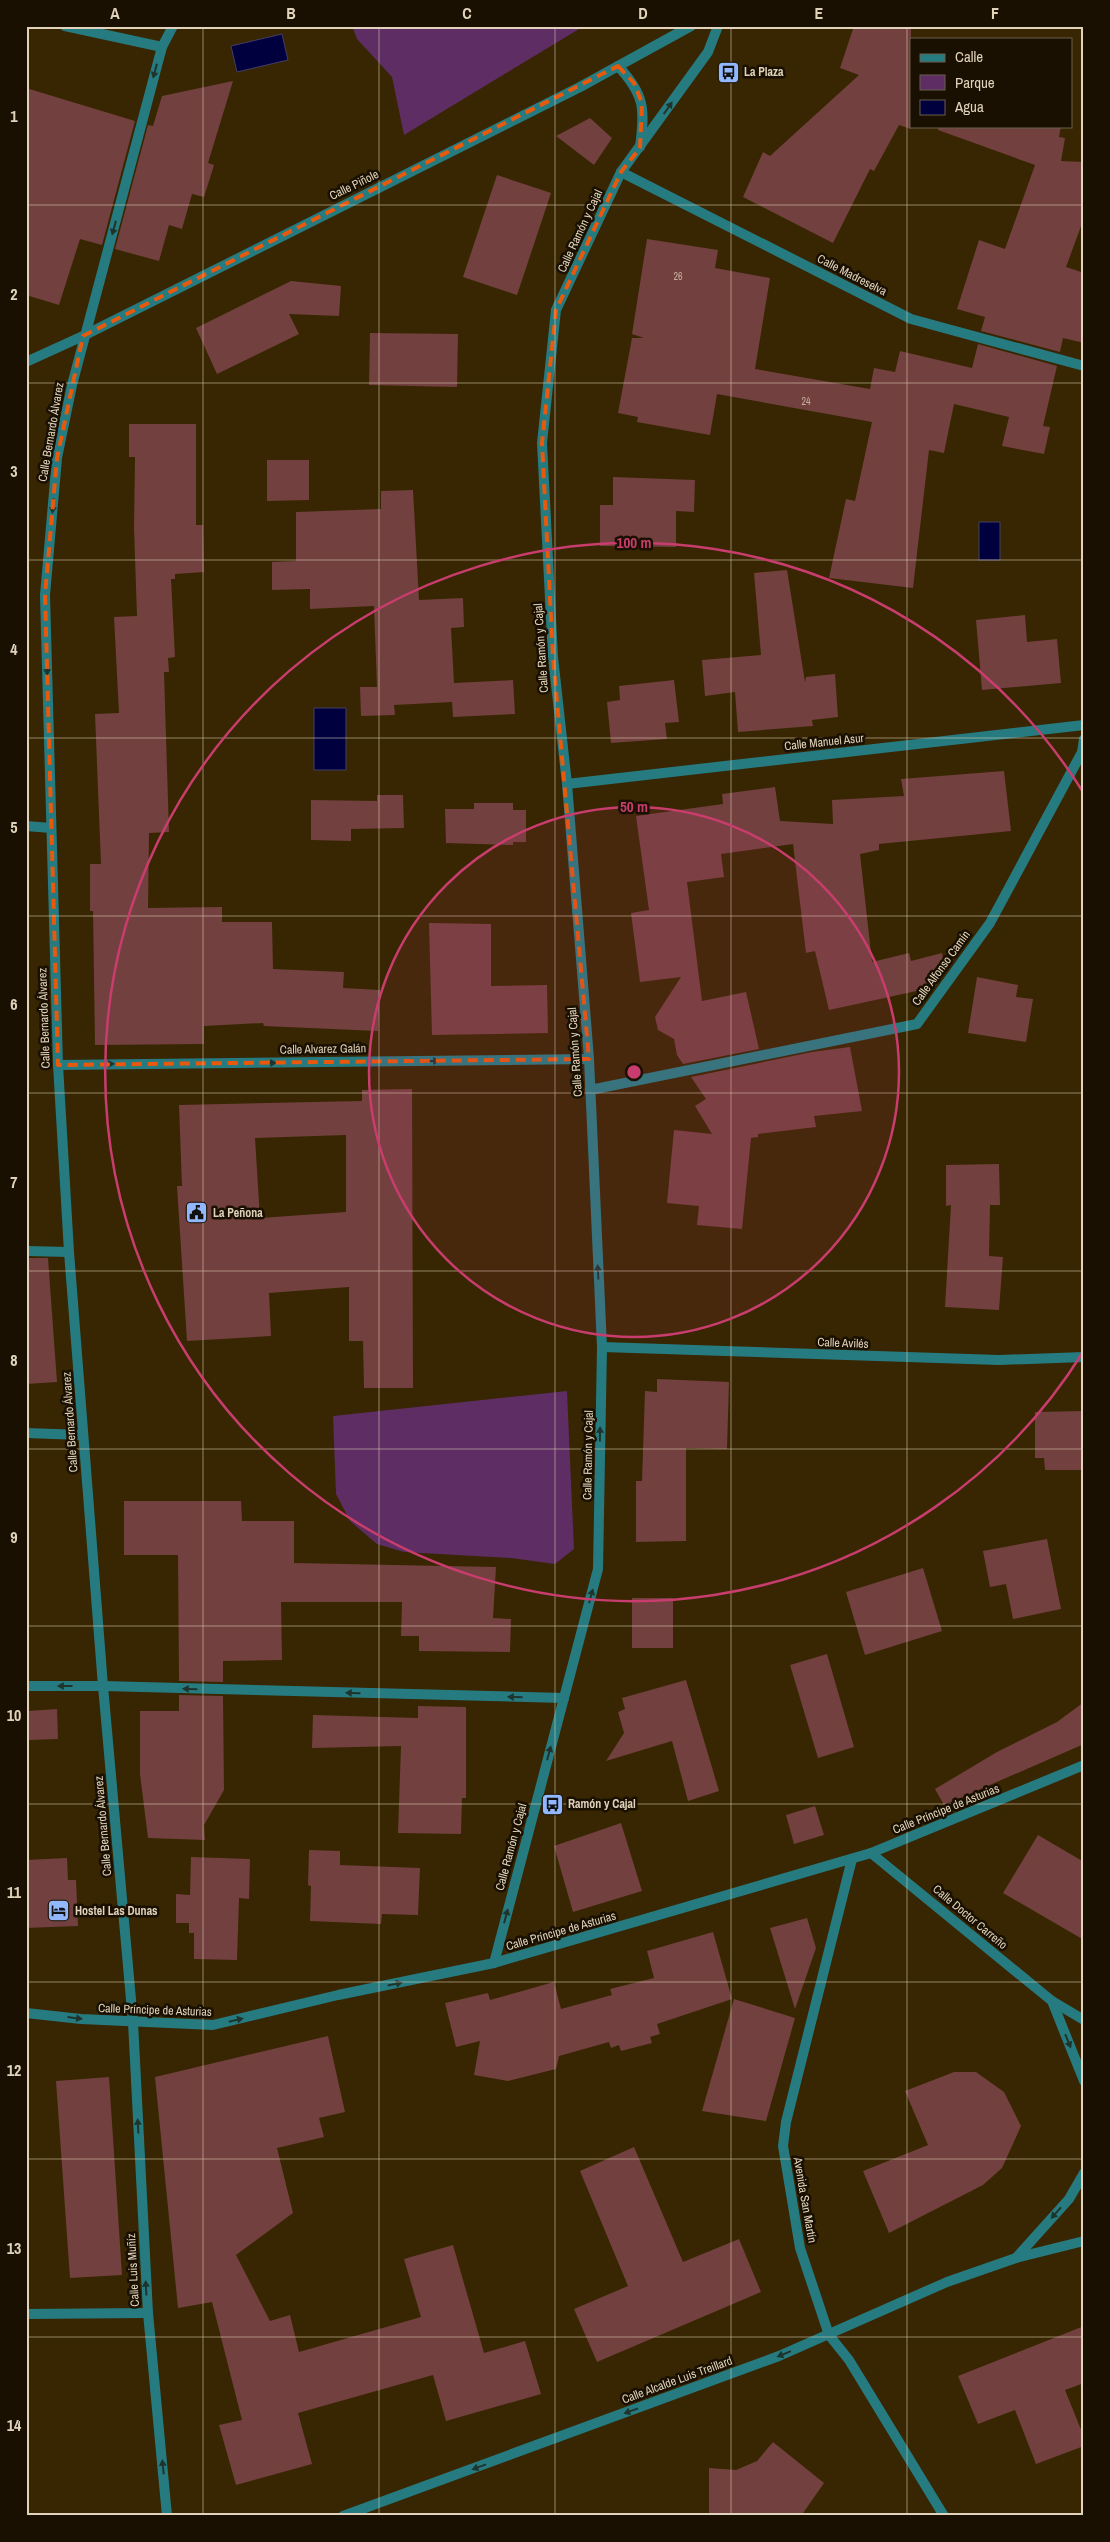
<svg xmlns="http://www.w3.org/2000/svg" width="1110" height="2542" font-family="'Archivo Narrow',sans-serif">
<style>
.green{fill:#5d2d64}
.water{fill:#00003e;stroke:#443f64}
.building{fill:#72403e;fill-rule:evenodd}
.lines{fill:none;stroke-linecap:round;stroke-linejoin:round}
.lane{stroke:#267b81;stroke-width:10}
.street{stroke:#267b81;stroke-width:10}
.oneway{fill:#1e352e}
.marked{fill:none;stroke:#e8590c;stroke-width:4;stroke-dasharray:10 6;stroke-linejoin:round}
.grid{fill:none;stroke:#e1d3bb;stroke-width:1;stroke-opacity:0.55}
.ring{fill:none;stroke:#c83d6e;stroke-width:2.5}
.labels{text-anchor:middle;dominant-baseline:central;stroke-width:5;stroke-linejoin:round;paint-order:stroke}
.number-label{font-size:10px;fill:#c5ae9c}
.poi-label{font-size:12px;font-weight:bold;fill:#e1d3bb;stroke:#191001;text-anchor:start}
.street-label{font-size:12px;fill:#e1d3bb;stroke:#191001}
.centre{fill:#c83d6e;stroke:#191001;stroke-width:2.5}
.ring-label{font-size:15px;text-anchor:middle;font-weight:bold;fill:#c83d6e;stroke:#191001;stroke-width:5;stroke-linejoin:round;paint-order:stroke}
.neatline{fill:none;stroke:#e1d3bb;stroke-width:2}
.grid-label{font-size:16px;text-anchor:middle;font-weight:bold;fill:#e1d3bb}
</style>
<rect width="100%" height="100%" fill="#372601"/>
<g class="green">
<path d="M352,26H584L404,135L392,77L357,39Z"/>
<path d="M567,1391L574,1549L555,1564L511,1558L404,1552L377,1544L350,1521L336,1494L333,1416Z"/>
</g>
<g class="water">
<path d="M282,34L288,60L237,72L231,46Z"/>
<rect x="979" y="522" width="21" height="38"/>
<rect x="314" y="708" width="32" height="62"/>
</g>
<g class="building">
<path d="M854,26H911V129L899,125L874,171L870,169L833,243L743,197L763,152L770,156L859,75L840,68Z"/>
<path d="M233,81L208,163L214,165L204,197L192,194L182,229L169,225L159,261L115,249L148,125L153,126L162,96Z"/>
<path d="M26,88L135,121L102,245L80,239L59,305L26,295Z"/>
<path d="M590,118L612,138L594,165L556,136Z"/>
<path d="M939,126H1061L1059,137L1065,138L1061,161L1084,162V218L1066,267L1084,273V343L1063,338L1060,352L981,331L985,317L957,309L979,240L1005,249L1035,165L938,130Z"/>
<path d="M497,175L551,193L517,295L463,277Z"/>
<path d="M647,239L718,250L715,268L770,278L755,369L870,389L874,368L895,372L900,351L972,368L978,344L1057,366L1043,426L1050,427L1044,454L1002,446L1009,417L954,404L944,453L929,450L913,588L829,578L846,499L855,501L872,422L717,394L710,435L637,422L638,417L618,413L632,338H644L632,334Z"/>
<path d="M291,281L341,286L339,316L289,314L299,334L217,374L196,328Z"/>
<path d="M370,333L458,334L457,387L369,385Z"/>
<path d="M129,424H196V525H203L204,572L175,574V579H171L175,657L168,658L169,672H164L169,832L149,833L148,908L222,907V922H272L273,969L344,972L343,988L380,990L378,1031L264,1026L263,1023L204,1026V1044L95,1045L93,911H90V864H101L95,714L119,713L114,617L137,616L134,528L135,457H129Z"/>
<path d="M267,460H309V500L267,501Z"/>
<path d="M613,477L695,480L694,512L676,511V547L600,546V505H613Z"/>
<path d="M413,490L419,600L463,598L464,627L451,628L454,683L513,680L515,714L453,717L452,702L394,705L395,715L361,716L360,687H377L374,606L310,609V589L272,590V562L296,561V512L381,509V491Z"/>
<path d="M787,570L805,682L806,677L835,674L838,717L812,720L813,726L738,732L735,692L705,696L702,660L761,655L754,573Z"/>
<path d="M1025,615L1027,642L1057,639L1061,683L982,690L976,620Z"/>
<path d="M674,680L679,722L665,723L667,739L611,743L607,702L620,700L619,686Z"/>
<path d="M1004,771L1011,831L879,844V850L860,854L872,962L909,953L911,961L942,953L946,972L935,987L829,1010L815,951L806,953L793,844L721,854L724,877L687,882L702,1001L746,992L759,1049L683,1064L677,1055L674,1039L658,1030L655,1017L681,977L640,982L631,913L649,910L636,816L723,804L722,794L775,787L780,821L833,824L832,800L904,796L901,779Z"/>
<path d="M377,795H403L404,828L351,829V841L311,840V800L377,801Z"/>
<path d="M474,803H513V810H526V842H513V845L446,843L445,809H474Z"/>
<path d="M429,923L491,924V986L547,985L548,1033L432,1035Z"/>
<path d="M977,977L1018,985L1016,997L1033,999L1026,1042L968,1033Z"/>
<path d="M850,1047L862,1111L814,1116L816,1127L758,1134V1137L751,1138L742,1229L697,1225L699,1206L667,1203L674,1130L712,1134L695,1106L706,1099L691,1077L812,1052Z"/>
<path d="M412,1089L413,1388H364L363,1341H349V1287L269,1293L271,1336L187,1341L177,1186H182L179,1105L362,1101V1090ZM346,1135V1212L260,1218L255,1138Z"/>
<path d="M999,1164L1000,1205H990L989,1256L1003,1257L999,1310L945,1307L951,1205L946,1206V1165Z"/>
<path d="M26,1258H48L57,1382L26,1384Z"/>
<path d="M657,1379L729,1382L727,1449L686,1448V1541L636,1542V1481H642L645,1391L657,1392Z"/>
<path d="M1084,1411V1470H1045L1044,1458H1035V1412Z"/>
<path d="M124,1501H241L242,1521H294V1563L496,1567L493,1618L511,1619L510,1652L419,1651V1636H401L402,1602H281L282,1660L223,1661V1682L179,1681L178,1555H124Z"/>
<path d="M1047,1539L1061,1609L1013,1619L1006,1584L990,1587L983,1551Z"/>
<path d="M923,1568L942,1631L865,1655L846,1592Z"/>
<rect x="632" y="1598" width="41" height="50"/>
<path d="M827,1654L854,1747L818,1758L790,1665Z"/>
<path d="M686,1680L719,1791L688,1801L672,1741L606,1761L624,1733L618,1712L625,1709L622,1698Z"/>
<path d="M179,1695L223,1696L224,1790L204,1825L205,1840L148,1838L140,1774V1711H179Z"/>
<path d="M1084,1702V1744L944,1805L935,1789L997,1752L1057,1722Z"/>
<path d="M418,1706L466,1707V1798H462L461,1834L398,1833L401,1746L312,1748L313,1715L418,1718Z"/>
<path d="M57,1709L58,1739L29,1740L28,1711Z"/>
<path d="M815,1806L824,1835L794,1844L786,1815Z"/>
<path d="M621,1823L642,1891L573,1912L554,1846Z"/>
<path d="M1038,1835L1084,1862V1940L1003,1893Z"/>
<path d="M309,1850L340,1851V1865L420,1868L418,1915L382,1914L381,1924L310,1921L311,1886L308,1885Z"/>
<path d="M191,1857L250,1859L249,1899L239,1898L237,1960L194,1959V1933H189V1923H176V1894L190,1895Z"/>
<path d="M67,1858L68,1880H76L78,1926L26,1928V1860Z"/>
<path d="M807,1918L816,1948L795,2009L770,1928Z"/>
<path d="M713,1932L732,1999L657,2024L660,2034L650,2037L652,2043L621,2051L619,2045L611,2048L609,2042L559,2056L556,2069L508,2081L474,2075L480,2041L456,2047L445,2003L488,1993L490,2000L554,1982L561,2009L612,1995L610,1989L654,1978L647,1951Z"/>
<path d="M734,1999L795,2018L766,2121L702,2111Z"/>
<path d="M328,2036L345,2112L319,2118L324,2137L277,2148L293,2213L236,2255L270,2321L290,2315L299,2352L421,2317L404,2259L453,2245L484,2353L525,2341L541,2394L446,2421L433,2375L298,2413L312,2464L236,2485L219,2425L242,2420L212,2302L178,2308L155,2077Z"/>
<path d="M954,2072H976L1004,2092L1021,2126L1002,2168L983,2185L889,2233L863,2171L928,2145L905,2091Z"/>
<path d="M109,2077L122,2275L70,2278L56,2081Z"/>
<path d="M634,2147L683,2262L739,2239L761,2292L597,2362L574,2309L628,2286L580,2171Z"/>
<path d="M1084,2326V2383L1065,2390L1084,2437V2446L1036,2464L1015,2410L978,2424L958,2376Z"/>
<path d="M773,2442L824,2483L801,2516H709V2468L736,2470L757,2461Z"/>
</g>
<g class="lines">
<path class="lane" d="M103,1686L564,1698"/>
<g class="street">
<path d="M65,26L162,47"/>
<path d="M618,66C645,95 645,109 640,147"/>
<path d="M621,172L911,319L1084,366"/>
<path d="M26,362L83,336L580,87L691,26"/>
<path d="M567,784L1084,725"/>
<path d="M26,826L51,828"/>
<path d="M58,1065L589,1059"/>
<path d="M590,1090L917,1024L990,923L1082,752L1084,739"/>
<path d="M26,1251L69,1252"/>
<path d="M602,1347L999,1360L1084,1357"/>
<path d="M26,1433L83,1435"/>
<path d="M26,1686H103"/>
<path d="M871,1853L1052,2001L1084,2020"/>
<path d="M852,1859L786,2122L783,2146L800,2248L829,2335L849,2360L944,2516"/>
<path d="M494,1963L598,1569L602,1347L589,1059L567,784L553,657L542,443L556,310L621,172L708,52L718,26"/>
<path d="M1052,2001L1084,2081"/>
<path d="M26,2013L81,2019L213,2025L338,1995L494,1963L871,1853L1084,1765"/>
<path d="M1016,2258L1069,2199L1084,2173"/>
<path d="M26,2314L148,2313"/>
<path d="M167,2516L148,2313L133,2022L103,1686L69,1252L58,1065L45,595L57,458L72,385L162,47L173,26"/>
<path d="M343,2516L779,2356L947,2282L1016,2258L1084,2241"/>
</g>
</g>
<defs><path id="oneway-solid" d="M-6-.8H1V-3.2L6.5 0L1 3.2V.8H-6Z" transform="scale(1.25)"/></defs>
<g class="oneway">
<use href="#oneway-solid" transform="translate(155 71) rotate(105)"/>
<use href="#oneway-solid" transform="translate(668 108) rotate(-55)"/>
<use href="#oneway-solid" transform="translate(114 228) rotate(105)"/>
<use href="#oneway-solid" transform="translate(53 506) rotate(95)"/>
<use href="#oneway-solid" transform="translate(47 668) rotate(88)"/>
<use href="#oneway-solid" transform="translate(432 1061) rotate(-1)"/>
<use href="#oneway-solid" transform="translate(269 1063) rotate(-1)"/>
<use href="#oneway-solid" transform="translate(107 1064) rotate(-1)"/>
<use href="#oneway-solid" transform="translate(598 1272) rotate(-93)"/>
<use href="#oneway-solid" transform="translate(600 1434) rotate(-89)"/>
<use href="#oneway-solid" transform="translate(591 1596) rotate(-75)"/>
<use href="#oneway-solid" transform="translate(65 1686) rotate(-180)"/>
<use href="#oneway-solid" transform="translate(190 1689) rotate(-179)"/>
<use href="#oneway-solid" transform="translate(353 1693) rotate(-179)"/>
<use href="#oneway-solid" transform="translate(515 1697) rotate(-179)"/>
<use href="#oneway-solid" transform="translate(549 1753) rotate(-75)"/>
<use href="#oneway-solid" transform="translate(506 1916) rotate(-75)"/>
<use href="#oneway-solid" transform="translate(395 1984) rotate(-12)"/>
<use href="#oneway-solid" transform="translate(75 2018) rotate(7)"/>
<use href="#oneway-solid" transform="translate(236 2020) rotate(-13)"/>
<use href="#oneway-solid" transform="translate(1068 2041) rotate(68)"/>
<use href="#oneway-solid" transform="translate(138 2126) rotate(-93)"/>
<use href="#oneway-solid" transform="translate(1056 2213) rotate(132)"/>
<use href="#oneway-solid" transform="translate(146 2288) rotate(-93)"/>
<use href="#oneway-solid" transform="translate(784 2354) rotate(158)"/>
<use href="#oneway-solid" transform="translate(631 2411) rotate(160)"/>
<use href="#oneway-solid" transform="translate(163 2467) rotate(-96)"/>
<use href="#oneway-solid" transform="translate(479 2467) rotate(160)"/>
</g>
<path class="marked" d="M618,66L634,83L642,103L640,148L621,172L556,310L542,443L553,657L589,1059L58,1065L45,595L57,458L83,336Z"/>
<path class="grid" d="M203,26V2516M379,26V2516M555,26V2516M731,26V2516M907,26V2516M26,205H1084M26,383H1084M26,560H1084M26,738H1084M26,916H1084M26,1093H1084M26,1271H1084M26,1449H1084M26,1626H1084M26,1804H1084M26,1982H1084M26,2159H1084M26,2337H1084"/>
<circle cx="634" cy="1072" r="265" fill="#c83d6e" fill-opacity=".12"/>
<g class="ring">
<circle cx="634" cy="1072" r="265"/>
<path d="M1083 1352A529 529 0 1 1 1083 792"/>
</g>
<defs>
<symbol id="bus-square" viewBox="-11 -11 22 22"><rect x="-9" y="-9" width="18" height="18" rx="4" fill="#92b7fd" stroke="#191001"/><path d="M-5-6H5V4H4V6H2V4H-2V6H-4V4H-5ZM-3.5-4V0h7V-4ZM-3.5 1.2v1.5H-2V1.2ZM2 1.2v1.5H3.5V1.2Z" fill="#111"/></symbol>
<symbol id="civic-square" viewBox="-11 -11 22 22"><rect x="-9" y="-9" width="18" height="18" rx="4" fill="#92b7fd" stroke="#191001"/><path d="M-.6-6.5H3V-4.5H.6V-3L4-1V1h2V6H-6V1h2V-1L-.6-3ZM-1.2 2.5V6h2.4V2.5Z" fill="#111"/></symbol>
<symbol id="hotel-square" viewBox="-11 -11 22 22"><rect x="-9" y="-9" width="18" height="18" rx="4" fill="#92b7fd" stroke="#191001"/><path d="M-6-4.5h1.5V1H6V5H4.5V3h-9V5H-6ZM-4 0a1.8 1.8 0 1 1 3.6 0ZM.5 0V-2.5h3Q6-2.5 6 0Z" fill="#111"/></symbol>
</defs>
<g fill-rule="evenodd">
<use href="#bus-square" x="716" y="60" width="25" height="25"/>
<use href="#civic-square" x="184" y="1200" width="25" height="25"/>
<use href="#bus-square" x="540" y="1792" width="25" height="25"/>
<use href="#hotel-square" x="46" y="1898" width="25" height="25"/>
</g>
<g class="labels">
<g class="number-label">
<text x="678" y="276">26</text>
<text x="806" y="401">24</text>
</g>
<g class="poi-label">
<text x="744" y="72">La Plaza</text>
<text x="213" y="1213">La Peñona</text>
<text x="568" y="1804">Ramón y Cajal</text>
<text x="75" y="1911">Hostel Las Dunas</text>
</g>
<g class="street-label">
<text transform="translate(354 185) rotate(-26)">Calle Piñole</text>
<text transform="translate(580 231) rotate(-65)">Calle Ramón y Cajal</text>
<text transform="translate(852 275) rotate(27)">Calle Madreselva</text>
<text transform="translate(51 432) rotate(-80)">Calle Bernardo Álvarez</text>
<text transform="translate(541 648) rotate(-94)">Calle Ramón y Cajal</text>
<text transform="translate(824 742) rotate(-6)">Calle Manuel Asur</text>
<text transform="translate(941 968) rotate(-54)">Calle Alfonso Camín</text>
<text transform="translate(44 1018) rotate(-92)">Calle Bernardo Álvarez</text>
<text transform="translate(323 1049) rotate(-1)">Calle Alvarez Galán</text>
<text transform="translate(575 1052) rotate(-94)">Calle Ramón y Cajal</text>
<text transform="translate(843 1343) rotate(2)">Calle Avilés</text>
<text transform="translate(70 1422) rotate(-94)">Calle Bernardo Álvarez</text>
<text transform="translate(588 1455) rotate(-89)">Calle Ramón y Cajal</text>
<text transform="translate(946 1809) rotate(-22)">Calle Príncipe de Asturias</text>
<text transform="translate(103 1826) rotate(-95)">Calle Bernardo Álvarez</text>
<text transform="translate(511 1847) rotate(-75)">Calle Ramón y Cajal</text>
<text transform="translate(970 1917) rotate(40)">Calle Doctor Carreño</text>
<text transform="translate(561 1931) rotate(-16)">Calle Príncipe de Asturias</text>
<text transform="translate(155 2010) rotate(2)">Calle Príncipe de Asturias</text>
<text transform="translate(805 2200) rotate(80)">Avenida San Martín</text>
<text transform="translate(133 2270) rotate(-93)">Calle Luis Muñíz</text>
<text transform="translate(677 2380) rotate(-20)">Calle Alcalde Luis Treillard</text>
</g>
</g>
<circle cx="634" cy="1072" r="8" class="centre"/>
<g class="ring-label">
<text x="634" y="548">100 m</text>
<text x="634" y="812">50 m</text>
</g>
<rect width="1110" height="2542" fill="none" stroke="#191001" stroke-width="55"/>
<rect x="910" y="38" width="162" height="90" fill="#191001" stroke="#695e4b"/>
<rect x="920" y="54" width="25" height="8" fill="#267b81" stroke="#695e4b"/>
<text x="955" y="62" font-size="15" fill="#e1d3bb">Calle</text>
<rect x="920" y="75" width="25" height="15" fill="#5d2d64" stroke="#695e4b"/>
<text x="955" y="88" font-size="15" fill="#e1d3bb">Parque</text>
<rect x="920" y="100" width="25" height="15" fill="#00003e" stroke="#695e4b"/>
<text x="955" y="112" font-size="15" fill="#e1d3bb">Agua</text>
<rect x="28" y="28" width="1054" height="2486" class="neatline"/>
<g class="grid-label">
<text x="115" y="19">A</text>
<text x="291" y="19">B</text>
<text x="467" y="19">C</text>
<text x="643" y="19">D</text>
<text x="819" y="19">E</text>
<text x="995" y="19">F</text>
<text x="14" y="122">1</text>
<text x="14" y="300">2</text>
<text x="14" y="477">3</text>
<text x="14" y="655">4</text>
<text x="14" y="833">5</text>
<text x="14" y="1010">6</text>
<text x="14" y="1188">7</text>
<text x="14" y="1366">8</text>
<text x="14" y="1543">9</text>
<text x="14" y="1721">10</text>
<text x="14" y="1898">11</text>
<text x="14" y="2076">12</text>
<text x="14" y="2254">13</text>
<text x="14" y="2431">14</text>
</g>
</svg>
